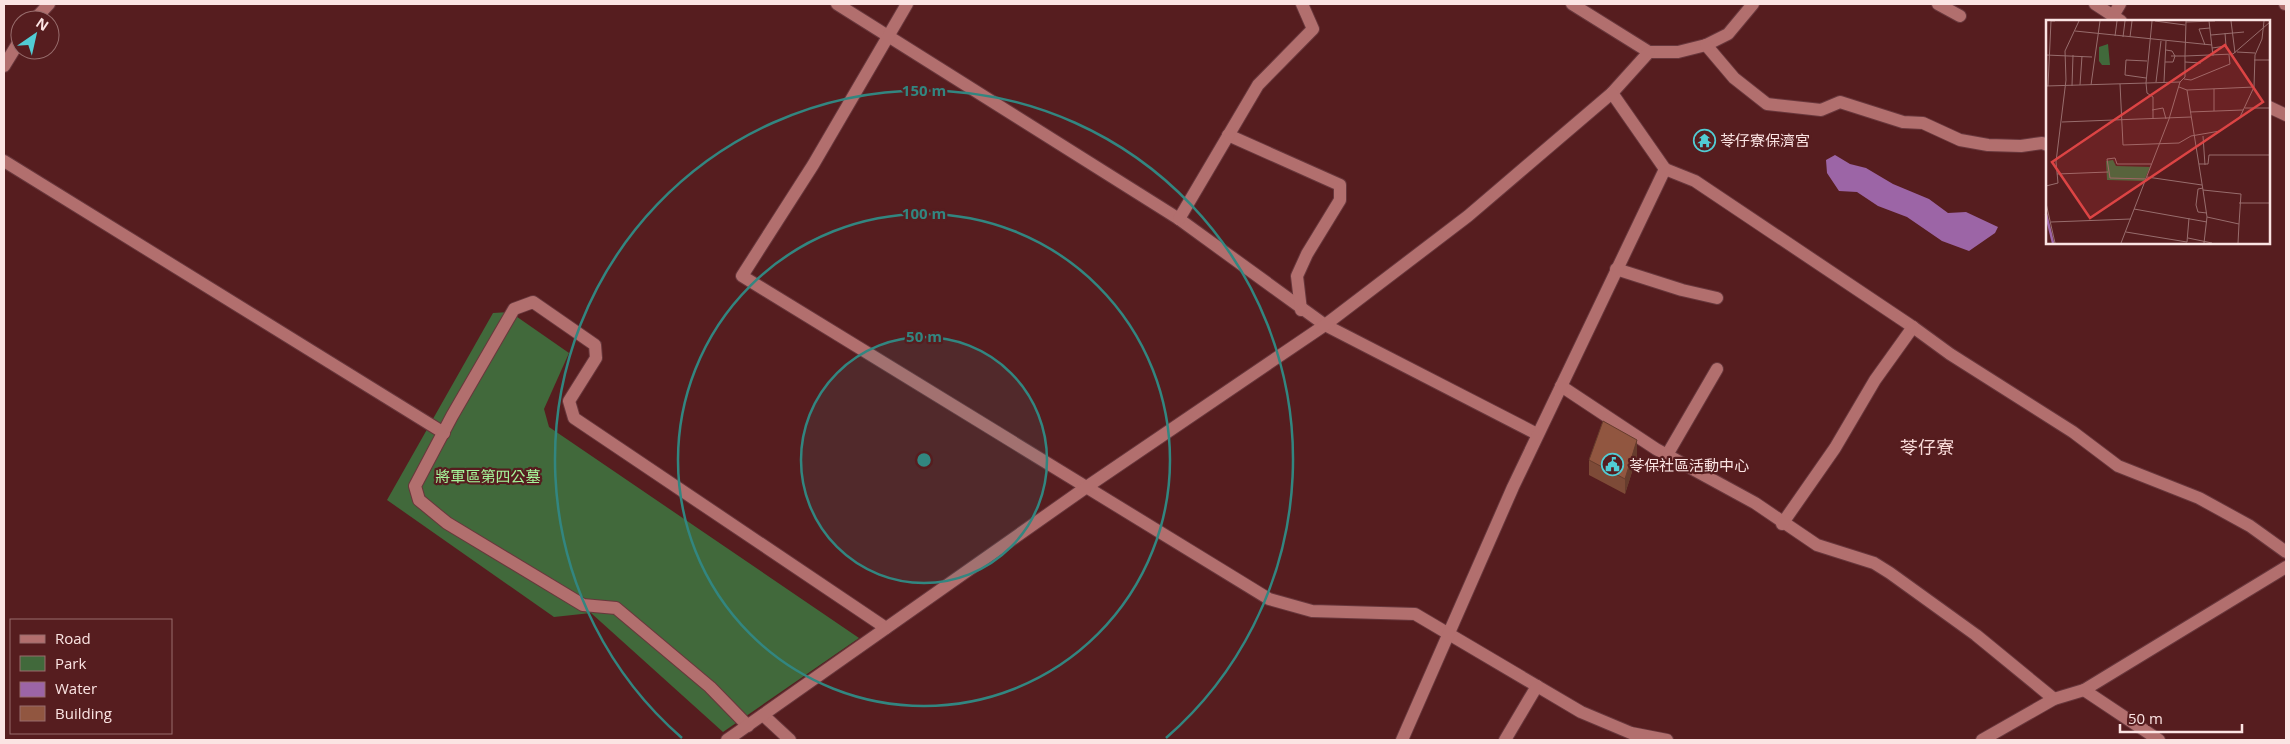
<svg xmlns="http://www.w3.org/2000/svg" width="2290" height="744" font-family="'Open Sans','Noto Sans TC',sans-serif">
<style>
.green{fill:#41693b}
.water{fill:#9c65a6}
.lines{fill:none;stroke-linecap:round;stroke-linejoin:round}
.minor-casing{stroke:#68373c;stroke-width:14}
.minor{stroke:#b26f6e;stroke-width:12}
.wall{fill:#7d4a37}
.shaded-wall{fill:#663c2d}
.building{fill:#915640;stroke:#663c2d}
.ring{fill:none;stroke:#328680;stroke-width:2.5}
.labels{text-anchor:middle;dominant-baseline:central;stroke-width:4.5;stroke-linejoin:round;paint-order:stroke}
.poi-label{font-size:15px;fill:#fbe4e3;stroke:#561d1f;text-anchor:start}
.park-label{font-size:15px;fill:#a6f69a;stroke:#561d1f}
.quarter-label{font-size:18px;fill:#f9dbd9;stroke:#561d1f}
.inset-river{fill:none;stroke:#9c65a6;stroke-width:2.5}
.inset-road{fill:none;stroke:#986d6d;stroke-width:1}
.view{fill:#dc4444;fill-opacity:0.15;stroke:#dc4444;stroke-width:2.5}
.inset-edge{fill:none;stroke:#fbe4e3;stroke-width:2.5}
.centre{fill:#328680;stroke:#561d1f;stroke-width:2.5}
.ring-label{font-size:15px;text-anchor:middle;font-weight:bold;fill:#328680;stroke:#561d1f;stroke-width:4.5;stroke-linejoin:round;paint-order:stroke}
</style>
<rect width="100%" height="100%" fill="#561d1f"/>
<path class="green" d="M510,312L569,353L544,409L549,427L859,638L723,732L591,613L554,617L387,500L493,313Z"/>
<path class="water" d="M1835,155L1850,164L1866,168L1893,184L1929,199L1948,213L1966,212L1998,227L1995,233L1969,251L1942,241L1907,217L1878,206L1857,192L1839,191L1827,173L1826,160Z"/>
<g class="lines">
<defs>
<g id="minor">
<path d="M837,4L1179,219L1325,325L1537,434"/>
<path d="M907,4L813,165L742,276L1269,599L1312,611L1415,614L1581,712L1631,733L1667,740"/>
<path d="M1572,4L1649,52H1678L1706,45L1728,34L1753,4"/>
<path d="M1938,4L1960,16"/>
<path d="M2095,4L2121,21"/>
<path d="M2285,4H2286"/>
<path d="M2113,16L2120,4"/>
<path d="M34,20L49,4"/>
<path d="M1706,45L1734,78L1767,104L1821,110L1840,102L1903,122L1923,123L1960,140L1988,145L2021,146L2042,143L2048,145"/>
<path d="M4,66L20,40"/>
<path d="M2269,107L2286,115"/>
<path d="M1228,135L1340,185V200L1307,254L1297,276L1301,310"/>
<path d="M4,161L444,433"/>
<path d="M1665,169L1695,181L1913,327L1950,354L2073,432L2118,466L2199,498L2250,526L2286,552"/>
<path d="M1179,219L1258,85L1313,29L1302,4"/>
<path d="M1616,269L1682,290L1717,298"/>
<path d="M1561,386L1656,449L1755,503L1817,545L1874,563L1890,573L1976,635L2054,699"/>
<path d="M1667,455L1717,369"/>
<path d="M1782,524L1835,448L1875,380L1913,327"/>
<path d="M2084,690L2159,740"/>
<path d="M763,715L790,740"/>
<path d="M748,726L710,687L616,608L583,605L447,523L419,500L415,486L452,416L514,309L533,302L595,345L596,358L569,401L574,418L886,628"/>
<path d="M727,740L1088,486L1325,325L1468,216L1612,93L1649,52"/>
<path d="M1402,740L1513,487L1665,169L1612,93"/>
<path d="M1505,740L1537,686"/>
<path d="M1982,740L2054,699L2084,690L2286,567"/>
</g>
</defs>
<use href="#minor" class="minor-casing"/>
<use href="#minor" class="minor"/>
</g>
<path class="wall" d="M1637,456L1625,494L1589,475V460Z"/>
<path class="shaded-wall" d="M1637,440V456L1625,494V479Z"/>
<path class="building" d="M1603,421L1637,440L1625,479L1589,460Z"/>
<circle cx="924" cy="460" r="123" fill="#328680" fill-opacity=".12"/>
<g class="ring">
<circle cx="924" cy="460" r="123"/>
<circle cx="924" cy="460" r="246"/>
<path d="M682 738A369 369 0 1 1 1166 738"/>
</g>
<defs>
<symbol id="temple-ring" viewBox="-11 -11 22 22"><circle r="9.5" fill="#561d1f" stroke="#51ccd4" stroke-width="1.5"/><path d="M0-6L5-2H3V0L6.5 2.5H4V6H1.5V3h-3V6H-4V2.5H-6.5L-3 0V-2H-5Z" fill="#51ccd4"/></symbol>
<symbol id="civic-ring" viewBox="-11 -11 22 22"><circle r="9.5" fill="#561d1f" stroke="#51ccd4" stroke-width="1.5"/><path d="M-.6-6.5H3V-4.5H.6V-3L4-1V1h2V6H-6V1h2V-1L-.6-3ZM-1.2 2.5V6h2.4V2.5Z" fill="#51ccd4"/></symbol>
</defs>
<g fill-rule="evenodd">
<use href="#temple-ring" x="1692" y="128" width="25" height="25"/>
<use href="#civic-ring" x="1600" y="452" width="25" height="25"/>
</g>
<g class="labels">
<g class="poi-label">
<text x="1720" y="140">苓仔寮保濟宮</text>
<text x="1629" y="465">苓保社區活動中心</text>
</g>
<g class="park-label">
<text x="488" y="476">將軍區第四公墓</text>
</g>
<g class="quarter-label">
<text x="1927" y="447">苓仔寮</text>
</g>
</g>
<g transform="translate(2046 20)">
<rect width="224" height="224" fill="#561d1f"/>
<path d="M62,24L64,45H56L53,41V27ZM67,140L70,146L104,147L98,161L61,160L60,141Z" fill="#41693b"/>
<path class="inset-river" d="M0,194L7,223"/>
<path class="inset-road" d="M109,1L139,5M163,1L167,36M185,1L189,33M140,2L169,1M29,11L166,25M165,15L198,12M69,16L71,1M77,17L79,1M84,17L86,1M159,25L153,9L164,8M166,28L180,26L179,13M191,32L209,33M0,35L46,37M125,36H139L140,1M208,40H224M119,42H127L129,36L126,31L120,30M139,42L155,43M100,58L79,55L80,40L101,41M138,59L145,60L184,44L183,35M110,62L115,21M118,62L120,21M100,63L106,1M100,63L101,73L107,77V99M74,64L77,125L133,123L145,116L174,111L194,97L208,67L209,35L216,19L218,1M34,65L36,36M45,65L54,1M0,66L134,62M2,66L5,1H9M26,66L27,35M133,67L141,70L157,170L161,197L158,223M168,69V91M141,70L208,67M199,88H224M106,90L117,88L120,99M144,92L197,90M16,102L145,97M157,116L159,145M153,144H162L163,135H224M11,154L62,152M101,157L156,165M100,159L64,158L61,139L69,138L71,144H105M0,166L12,163L10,142L20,60L19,31L33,1M157,168L152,169L150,185L152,192L161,193M157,170L195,174L193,204L161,197M0,183L9,223M193,183H224M88,189L161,202M5,202L85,199M80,212L141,222M142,218L166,223M141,222L143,198M75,223L123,99L134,62L139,57V36L187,34L224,2M192,223L193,204"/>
<path class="view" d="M179,25L217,82L44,198L6,142Z"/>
<rect width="224" height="224" class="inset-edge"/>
</g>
<circle cx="924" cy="460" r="8" class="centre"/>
<g class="ring-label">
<text x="924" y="96">150 m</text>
<text x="924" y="219">100 m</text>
<text x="924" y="342">50 m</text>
</g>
<rect width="2290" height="744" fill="none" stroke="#fbe4e3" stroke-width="10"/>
<rect x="10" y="619" width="162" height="115" fill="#561d1f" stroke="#986d6d"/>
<rect x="20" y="635" width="25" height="8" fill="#b26f6e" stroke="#986d6d"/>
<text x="55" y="644" font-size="15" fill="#fbe4e3">Road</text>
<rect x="20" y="656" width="25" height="15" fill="#41693b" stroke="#986d6d"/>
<text x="55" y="669" font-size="15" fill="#fbe4e3">Park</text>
<rect x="20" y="682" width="25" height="15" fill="#9c65a6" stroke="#986d6d"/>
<text x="55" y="694" font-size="15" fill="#fbe4e3">Water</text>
<rect x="20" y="706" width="25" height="15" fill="#915640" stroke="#986d6d"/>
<text x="55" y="719" font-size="15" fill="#fbe4e3">Building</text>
<g transform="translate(35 35) rotate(34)"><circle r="24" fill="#561d1f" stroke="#986d6d"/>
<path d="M0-4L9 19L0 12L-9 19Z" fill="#51ccd4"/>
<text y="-8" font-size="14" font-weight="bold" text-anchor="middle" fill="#fbe4e3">N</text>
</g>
<path d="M2120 724v8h122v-8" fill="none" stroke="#fbe4e3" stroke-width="2.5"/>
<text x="2128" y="724" font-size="15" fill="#fbe4e3" stroke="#561d1f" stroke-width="4" paint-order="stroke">50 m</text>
</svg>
